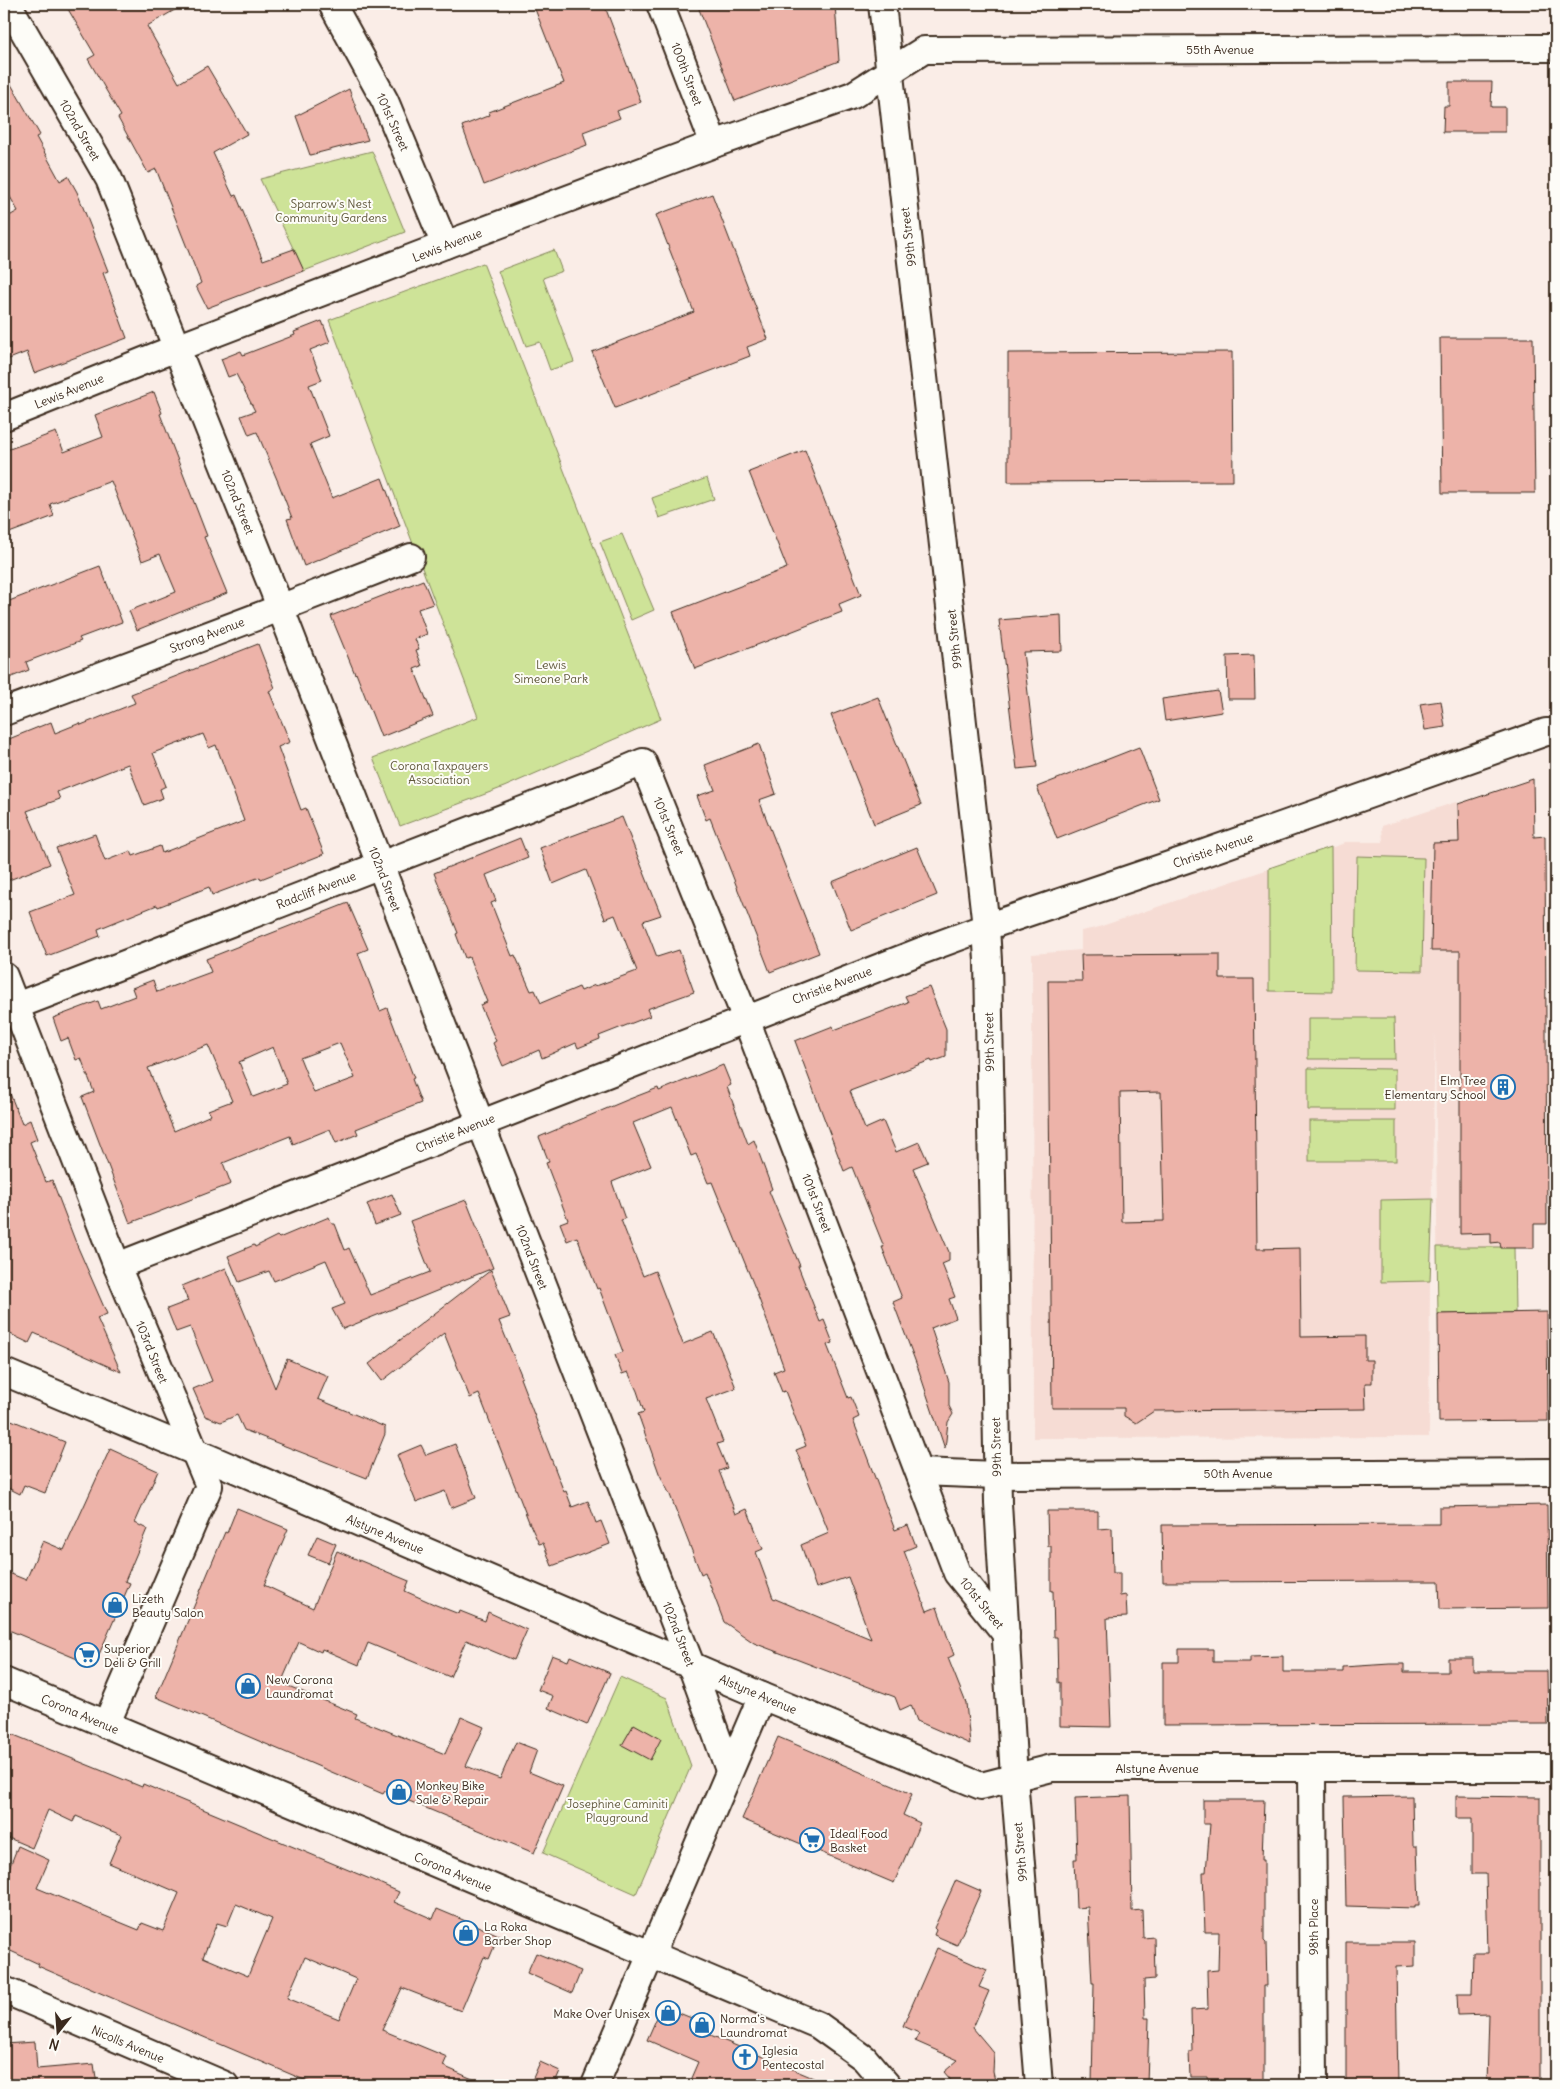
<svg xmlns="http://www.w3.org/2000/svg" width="1560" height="2089" font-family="Delius,sans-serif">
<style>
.built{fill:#f6dcd4}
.green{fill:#cee398;stroke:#84865b}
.building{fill:#edb3a9;stroke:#3b2a1e;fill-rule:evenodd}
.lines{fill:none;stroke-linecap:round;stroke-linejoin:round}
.minor-casing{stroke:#3b2a1e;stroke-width:30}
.minor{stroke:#fdfcf7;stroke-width:26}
.labels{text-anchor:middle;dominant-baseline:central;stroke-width:4;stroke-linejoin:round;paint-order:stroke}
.street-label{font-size:12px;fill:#3b2a1e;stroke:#fdfcf7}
.park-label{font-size:12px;fill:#60583c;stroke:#fdfcf7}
.poi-label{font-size:12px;fill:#3b2a1e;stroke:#fdfcf7;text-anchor:start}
</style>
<rect width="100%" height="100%" fill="#faede7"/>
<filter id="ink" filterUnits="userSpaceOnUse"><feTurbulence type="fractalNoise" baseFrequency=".02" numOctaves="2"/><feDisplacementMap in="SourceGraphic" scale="10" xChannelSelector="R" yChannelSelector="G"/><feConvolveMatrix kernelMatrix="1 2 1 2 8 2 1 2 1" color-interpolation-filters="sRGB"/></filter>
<g filter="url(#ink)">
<path class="built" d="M1456,802L1458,804L1459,842L1433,843L1431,951H1460V1233H1491V1242H1500L1501,1247H1514L1438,1314L1435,1032L1430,1281L1429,1437L1033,1438L1032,954L1081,950V931L1096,928L1342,844L1345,842H1383L1382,826Z"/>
<g class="green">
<path d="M372,151L405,232L304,271L260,179Z"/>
<path d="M554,250L562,271L543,278L574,362L550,370L540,342L526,346L498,271Z"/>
<path d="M483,263L661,719L504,787L400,826L373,758L478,717L329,320Z"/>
<path d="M707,478L714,499L659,518L652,498Z"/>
<path d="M622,534L654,610L631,620L600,542Z"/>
<path d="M1331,847L1332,992L1269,991V868Z"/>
<path d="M1357,856L1424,858L1422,971L1355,970Z"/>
<path d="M1308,1018H1394L1395,1059H1308Z"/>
<path d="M1308,1068L1395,1069V1110H1308Z"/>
<rect x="1309" y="1121" width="87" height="40"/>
<path d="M1433,1199L1430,1281L1381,1282V1200Z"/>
<path d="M1437,1247H1514L1515,1313L1438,1314Z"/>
<path d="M620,1677L667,1698L691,1766L636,1894L543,1853Z"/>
</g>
<g class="building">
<path d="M65,4H185L147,26L179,83L207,66L247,134L213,153L233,196L236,195L263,260L294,249L304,271L207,308L196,286L201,283L156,169L148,173L118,118L121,116L88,59L95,55Z"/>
<path d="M533,4H604L641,102L617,111L620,118L583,132L587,145L484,185L462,126L490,115L489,112L564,83Z"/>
<path d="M697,4H835L839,61L735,101Z"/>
<path d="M4,72L40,135L36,137L60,181L68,176L77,192L108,271L103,273L127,338L34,373L27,352L4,361V219L18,211L4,186Z"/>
<path d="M1449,82H1492L1491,107H1505V132H1443L1444,106H1449Z"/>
<path d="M349,89L368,140L310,155L296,116Z"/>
<path d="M712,194L768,339L747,347L750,356L615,408L592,352L694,312L656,215Z"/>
<path d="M322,321L330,342L310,350L322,380L309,385L329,436L310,444L332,498L382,478L400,526L304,566L287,519L292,518L278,482L257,432L249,435L241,416L255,411L236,374L228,377L221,359L241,351L243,355L295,335L294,332Z"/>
<path d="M1440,338H1533L1535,493H1442Z"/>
<path d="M1232,352L1233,481L1008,482V353Z"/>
<path d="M154,392L162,413L160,414L207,536L204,537L227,593L137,630L129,611L176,592L160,554L142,561L111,481L50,504L54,516L4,535V451L56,432L64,452L103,437L95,415Z"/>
<path d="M805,450L861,595L839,604L842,612L695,669L673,612L787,568L749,472Z"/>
<path d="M100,566L122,622L79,638L81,641L26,662L29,670L4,680V603Z"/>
<path d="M423,580L433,604L418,609L427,634L415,639L419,649L416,650L422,666L414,669L433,716L381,737L356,673L355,674L331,616Z"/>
<path d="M1061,615L1062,651L1023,652L1037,767L1017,769L999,620Z"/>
<path d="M258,644L275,688L269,691L290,742L278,747L301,810L306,808L324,854L261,879L260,877L212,895L209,887L158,907L157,905L98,929L100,936L47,956L30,912L75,895L56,848L95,834L105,861L131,851L133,856L160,846L162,853L244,821L216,745L209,748L203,734L153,753L166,786L160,789L163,798L144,805L128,764L57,792L60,799L27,811L50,864L4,882V741L51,722L55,733L80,723L81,725L135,703L131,694Z"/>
<path d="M1254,655L1255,699H1228L1227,656Z"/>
<path d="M1218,691L1222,712L1165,721L1162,699Z"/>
<path d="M878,697L921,805L874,824L831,715Z"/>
<path d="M1441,701L1445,727L1425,730L1420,704Z"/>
<path d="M759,744L776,794L759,800L819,953L770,972L710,818L706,820L697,796L715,790L705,765Z"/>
<path d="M1139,747L1159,799L1057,839L1037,787Z"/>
<path d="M1533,779L1534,837L1545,836L1547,1224H1534V1248H1501L1500,1242L1491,1243V1233L1460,1234V951H1431L1433,843L1459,842L1458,804Z"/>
<path d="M622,817L661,915L643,921L657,957L679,950L694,992L647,1009L650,1016L599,1036L600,1039L578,1048L576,1043L542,1058L539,1050L503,1066L493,1043L496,1041L480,1005L487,1002L469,957L465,958L456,934L458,933L434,873L520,838L528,858L486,875L496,901L491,903L512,956L515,955L531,991L535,990L541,1003L579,987L581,991L595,985L596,986L637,971L615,915L605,919L586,870L553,884L540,848Z"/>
<path d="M917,847L937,895L851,930L832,882Z"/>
<path d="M348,903L368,949L358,953L380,1011L387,1008L414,1078L412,1079L421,1103L356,1129L358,1134L336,1143L330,1129L293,1144L290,1136L250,1152L223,1163L231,1184L130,1223L82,1097L94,1092L81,1058L76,1060L68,1038L61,1041L53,1018L98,1001L101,1009L135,996L132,988L153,980L157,992L211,972L206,959ZM340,1043L355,1078L314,1093L300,1058ZM208,1045L232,1101L208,1110L211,1115L174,1131L148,1068ZM273,1047L287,1084L253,1097L239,1062Z"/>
<path d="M1220,954V979H1254L1257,1249L1300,1248L1301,1337L1365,1336V1360H1372V1383H1365L1366,1409L1154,1411L1136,1423L1124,1416V1408H1052L1048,981H1082L1081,955ZM1161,1092L1164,1221L1122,1222L1120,1093Z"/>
<path d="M929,987L946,1029V1057L932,1062L931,1060L850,1091L865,1129L883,1121L896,1152L919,1142L928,1162L913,1168L949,1252V1261L942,1264L955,1297L949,1299L956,1318L931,1328L949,1382V1406L953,1414L948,1422L945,1449L919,1371L893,1302L902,1298L882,1247H884L852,1167L844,1171L795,1041L833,1026L834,1030L908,1002L905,996Z"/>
<path d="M723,1065L731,1085L727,1087L748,1144L754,1140L772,1189L769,1191L800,1266H798L820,1322L824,1320L833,1343L827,1345L848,1398L851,1397L859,1417L853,1420L895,1530L908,1525L916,1546L904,1551L927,1611L937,1607L954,1655L948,1658L966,1703L970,1744L917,1721L911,1705L900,1710L895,1697L754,1643L724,1622L705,1572L701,1574L670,1495L659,1473L638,1414L644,1412L637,1391L628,1372L622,1374L615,1355L623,1352L599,1288L597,1289L577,1237L567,1241L560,1223L568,1220L546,1163L549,1162L539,1137L627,1100L658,1088L659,1091ZM672,1107L691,1156L696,1154L708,1183L712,1182L755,1288L784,1368L774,1372L782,1392L785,1391L806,1446L796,1450L829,1533L801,1545L816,1588L848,1577L871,1639L773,1598L756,1552L763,1549L747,1509L736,1514L719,1471L727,1468L717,1444L723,1442L706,1399L736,1388L725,1360L713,1332L683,1344L655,1271L643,1276L621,1220L625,1219L612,1182L651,1166L633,1123Z"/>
<path d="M4,1081H5L22,1124L30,1120L37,1139L30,1142L46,1182L52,1180L76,1243L107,1314L97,1318L121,1372L34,1333L29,1343L4,1331Z"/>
<path d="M392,1194L401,1215L375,1225L367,1204Z"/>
<path d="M466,1200L493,1268L343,1329L332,1309L345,1304L326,1260L274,1281L269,1271L239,1282L228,1256L254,1245L255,1247L277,1236L279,1238L329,1217L332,1224H335L345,1250L349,1248L370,1295L430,1272L410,1221Z"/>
<path d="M226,1268L275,1388L287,1359L328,1376L318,1399L385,1427V1434L367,1478L244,1430L237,1415L221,1422L205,1416L193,1389L212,1381L190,1327L176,1332L167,1309L188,1301L182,1286Z"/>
<path d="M491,1270L510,1317L499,1321L522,1377L520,1378L564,1492L566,1491L572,1507L588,1501L596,1523L601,1521L610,1544L552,1566L543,1543L539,1544L529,1522L479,1394L470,1398L444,1333L382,1381L369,1364Z"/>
<path d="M1547,1312L1548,1421L1439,1422L1438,1314Z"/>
<path d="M4,1417L65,1442L45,1493L24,1485L20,1494L4,1486Z"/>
<path d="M455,1444L476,1498L451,1508L445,1491L416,1502L397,1455L421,1445L426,1455Z"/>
<path d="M110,1449L158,1471L135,1523L147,1529L125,1581L130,1583L94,1666L4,1628V1571L26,1580L43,1541L64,1550Z"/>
<path d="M1547,1505L1548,1608L1440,1609L1439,1581L1163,1582L1162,1525L1439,1524V1507Z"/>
<path d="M237,1508L288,1529L264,1585L313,1608L337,1551L409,1581L405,1591L436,1605L459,1614L460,1611L485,1621L488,1612L527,1630L514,1660L466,1640L450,1677L368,1643L359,1665L322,1649L321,1652L299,1642L281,1683L357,1714L355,1718L445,1754L461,1717L484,1727L466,1766L500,1779L516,1742L537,1750L529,1772L563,1786L534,1853L385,1791L383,1794L156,1697L225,1532L227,1533Z"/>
<path d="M1047,1511H1098V1529L1112,1528L1113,1573H1120V1596L1126,1595L1127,1617L1107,1618L1111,1727L1060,1726V1682L1058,1683L1057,1637H1054L1053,1591H1051V1546H1048Z"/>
<path d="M317,1536L336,1544L328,1563L308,1555Z"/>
<path d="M1179,1649H1213V1662H1250V1657L1283,1656V1672H1343V1667L1390,1664H1404V1672H1448V1658H1473V1671H1547L1548,1724L1163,1725V1662H1179Z"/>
<path d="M552,1655L568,1661L570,1656L610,1673L587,1725L548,1708L553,1696L538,1690Z"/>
<path d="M634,1724L661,1739L650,1760L622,1745Z"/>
<path d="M4,1731L142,1787L143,1784L370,1879L399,1892L394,1902L433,1919L437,1909L499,1935L489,1959L484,1957L461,2011L402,1988L382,2030L447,2057L443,2066L486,2085H316L91,1989L38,1966L39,1964L4,1948V1881L18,1846L49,1860L37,1888L139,1930L142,1923L163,1931L179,1893L109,1863L121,1835L76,1816L73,1822L48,1810L32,1848L4,1836V1781L9,1769L4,1767ZM236,1904L272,1919L248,1976L203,1957L217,1923L227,1926ZM305,1957L356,1979L339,2019L287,1998Z"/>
<path d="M778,1737L912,1794L903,1815L920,1823L894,1883L742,1819Z"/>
<path d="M1130,1796L1132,1911L1142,1910L1143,1938L1154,1937L1155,1979L1144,1980L1145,2018H1149L1147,2085H1092L1094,1983H1092L1088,1907L1076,1908L1074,1859H1077L1075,1798Z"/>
<path d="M1412,1796L1413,1846H1417L1419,1906H1415V1908L1346,1906L1344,1797Z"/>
<path d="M1456,1796L1540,1797V2085H1487L1489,2014L1458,2015L1457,1994H1472L1473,1953H1488L1486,1874H1472V1818H1456Z"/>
<path d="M1203,1800H1264L1262,1860H1264V1941L1266,1943L1267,1986H1264V2085H1208L1207,2077H1190L1189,2052H1192L1191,2010L1208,2009L1207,1971L1218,1970L1219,1932H1205L1203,1872H1206L1210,1824H1203Z"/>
<path d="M956,1880L981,1891L957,1945L934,1935L936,1930L934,1928Z"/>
<path d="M1346,1942H1415V1966L1396,1967L1398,2085H1346Z"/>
<path d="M937,1948L987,1970L979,1987L989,1991L973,2028L994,2053L993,2072L996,2085H955L944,2072L958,2060L915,2041L919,2033L903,2026Z"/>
<path d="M536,1953L581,1971L572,1993L527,1973Z"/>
<path d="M662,2006L711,2026L708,2034L830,2085H688L698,2062L647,2040Z"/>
<path d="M35,2042L37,2069L94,2064L97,2085H4V2044Z"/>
<path d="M540,2062L560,2071L554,2085H530Z"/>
</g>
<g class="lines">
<defs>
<g id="minor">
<path d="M8,4L109,179L273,589L691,1665L729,1770"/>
<path d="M332,4L385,101L445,245"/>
<path d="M660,4L714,144"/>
<path d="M882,4L986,927L988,961L998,1503L1014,1778L1039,2085"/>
<path d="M4,417L156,356L445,245L714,144L853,95L924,50L1556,48"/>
<path d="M4,712L280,608L411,557"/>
<path d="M4,976L117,1266L209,1486L106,1725"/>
<path d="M16,1006L603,779L643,762L746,1019L957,1573L1006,1634"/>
<path d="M117,1266L921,951L986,927L1193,857L1546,732H1556"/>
<path d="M4,1372L193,1451L762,1696L981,1786L1052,1768H1556"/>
<path d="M920,1472L997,1475L1556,1472"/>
<path d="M4,1681L818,2025L864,2058L887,2085"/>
<path d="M1312,1769L1314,2085"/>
<path d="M4,1990L225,2085"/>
<path d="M595,2085L762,1696"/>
</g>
</defs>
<use href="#minor" class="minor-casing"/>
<use href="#minor" class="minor"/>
</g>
</g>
<defs>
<symbol id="building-ring" viewBox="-11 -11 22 22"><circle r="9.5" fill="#fdfcf7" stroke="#1f6fb2" stroke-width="1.5"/><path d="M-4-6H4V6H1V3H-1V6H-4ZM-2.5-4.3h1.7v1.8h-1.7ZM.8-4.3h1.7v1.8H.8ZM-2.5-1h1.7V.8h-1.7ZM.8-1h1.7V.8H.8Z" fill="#1f6fb2"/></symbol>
<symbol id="shop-ring" viewBox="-11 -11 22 22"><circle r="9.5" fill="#fdfcf7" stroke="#1f6fb2" stroke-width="1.5"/><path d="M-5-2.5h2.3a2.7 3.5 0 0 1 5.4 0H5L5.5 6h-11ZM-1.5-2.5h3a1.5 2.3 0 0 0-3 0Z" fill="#1f6fb2"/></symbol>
<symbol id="supermarket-ring" viewBox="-11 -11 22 22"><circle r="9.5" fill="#fdfcf7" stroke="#1f6fb2" stroke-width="1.5"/><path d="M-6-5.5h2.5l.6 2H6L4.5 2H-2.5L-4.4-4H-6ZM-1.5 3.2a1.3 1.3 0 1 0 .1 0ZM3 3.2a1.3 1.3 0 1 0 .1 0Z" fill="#1f6fb2"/></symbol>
<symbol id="church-ring" viewBox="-11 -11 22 22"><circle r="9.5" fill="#fdfcf7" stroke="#1f6fb2" stroke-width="1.5"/><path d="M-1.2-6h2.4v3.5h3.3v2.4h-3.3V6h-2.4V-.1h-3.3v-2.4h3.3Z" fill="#1f6fb2"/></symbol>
</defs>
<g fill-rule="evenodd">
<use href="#building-ring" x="1489" y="1073" width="28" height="28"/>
<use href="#shop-ring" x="101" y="1591" width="28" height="28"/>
<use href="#supermarket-ring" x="73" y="1641" width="28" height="28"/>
<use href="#shop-ring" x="234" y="1672" width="28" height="28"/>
<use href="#shop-ring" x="385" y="1778" width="28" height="28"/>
<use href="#supermarket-ring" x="798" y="1826" width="28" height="28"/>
<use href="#shop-ring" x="452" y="1919" width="28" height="28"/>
<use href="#shop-ring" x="654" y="1999" width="28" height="28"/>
<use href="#shop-ring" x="688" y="2011" width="28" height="28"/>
<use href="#church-ring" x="731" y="2043" width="28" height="28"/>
</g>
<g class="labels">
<g class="street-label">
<text x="1220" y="49">55th Avenue</text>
<text transform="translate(687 74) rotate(69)">100th Street</text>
<text transform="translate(393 122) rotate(66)">101st Street</text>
<text transform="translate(80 130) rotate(60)">102nd Street</text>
<text transform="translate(908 237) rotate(-97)">99th Street</text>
<text transform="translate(447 245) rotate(-21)">Lewis Avenue</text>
<text transform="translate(69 391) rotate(-22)">Lewis Avenue</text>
<text transform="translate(238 502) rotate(68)">102nd Street</text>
<text transform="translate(207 635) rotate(-21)">Strong Avenue</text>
<text transform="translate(954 639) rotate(-96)">99th Street</text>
<text transform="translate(669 826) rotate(68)">101st Street</text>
<text transform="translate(1213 850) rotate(-19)">Christie Avenue</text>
<text transform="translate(385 879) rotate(69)">102nd Street</text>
<text transform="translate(316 890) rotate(-21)">Radcliff Avenue</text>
<text transform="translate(832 985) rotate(-21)">Christie Avenue</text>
<text transform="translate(989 1042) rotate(-91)">99th Street</text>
<text transform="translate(455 1133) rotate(-22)">Christie Avenue</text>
<text transform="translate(817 1203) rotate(69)">101st Street</text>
<text transform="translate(532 1257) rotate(69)">102nd Street</text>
<text transform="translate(152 1352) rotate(68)">103rd Street</text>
<text transform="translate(996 1447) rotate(-91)">99th Street</text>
<text x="1238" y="1473">50th Avenue</text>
<text transform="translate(385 1534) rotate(23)">Alstyne Avenue</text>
<text transform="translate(982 1603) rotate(51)">101st Street</text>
<text transform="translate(679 1634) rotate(69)">102nd Street</text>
<text transform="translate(758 1694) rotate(23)">Alstyne Avenue</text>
<text transform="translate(80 1714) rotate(23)">Corona Avenue</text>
<text x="1157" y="1768">Alstyne Avenue</text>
<text transform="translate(1020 1852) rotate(-95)">99th Street</text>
<text transform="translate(453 1872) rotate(23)">Corona Avenue</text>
<text transform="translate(1313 1927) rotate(-90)">98th Place</text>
<text transform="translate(128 2044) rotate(23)">Nicolls Avenue</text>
</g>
<g class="park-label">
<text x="331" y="203">Sparrow's Nest<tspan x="331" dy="14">Community Gardens</tspan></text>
<text x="551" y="664">Lewis<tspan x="551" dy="14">Simeone Park</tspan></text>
<text x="439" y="765">Corona Taxpayers<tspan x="439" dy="14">Association</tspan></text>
<text x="617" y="1803">Josephine Caminiti<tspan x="617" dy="14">Playground</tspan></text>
</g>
<g class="poi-label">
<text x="1486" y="1080" text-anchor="end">Elm Tree<tspan x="1486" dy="14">Elementary School</tspan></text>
<text x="132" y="1598">Lizeth<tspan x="132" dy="14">Beauty Salon</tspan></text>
<text x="104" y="1648">Superior<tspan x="104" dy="14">Deli &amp; Grill</tspan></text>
<text x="266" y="1679">New Corona<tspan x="266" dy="14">Laundromat</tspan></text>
<text x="416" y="1785">Monkey Bike<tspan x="416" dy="14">Sale &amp; Repair</tspan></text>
<text x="830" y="1833">Ideal Food<tspan x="830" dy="14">Basket</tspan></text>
<text x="484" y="1926">La Roka<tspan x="484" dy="14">Barber Shop</tspan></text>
<text x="650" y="2013" text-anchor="end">Make Over Unisex</text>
<text x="720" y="2018">Norma's<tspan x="720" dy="14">Laundromat</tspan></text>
<text x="762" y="2050">Iglesia<tspan x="762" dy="14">Pentecostal</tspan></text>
</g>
</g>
<rect width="1560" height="2089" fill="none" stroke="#fdfcf7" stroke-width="20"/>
<rect x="10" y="10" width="1540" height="2069" fill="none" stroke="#3b2a1e" stroke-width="2" filter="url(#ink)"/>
<g transform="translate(58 2032) rotate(197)" stroke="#fdfcf7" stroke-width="4" paint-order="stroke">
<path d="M0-4L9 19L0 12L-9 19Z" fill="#3b2a1e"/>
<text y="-8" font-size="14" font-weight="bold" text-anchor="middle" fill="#3b2a1e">N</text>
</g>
</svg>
